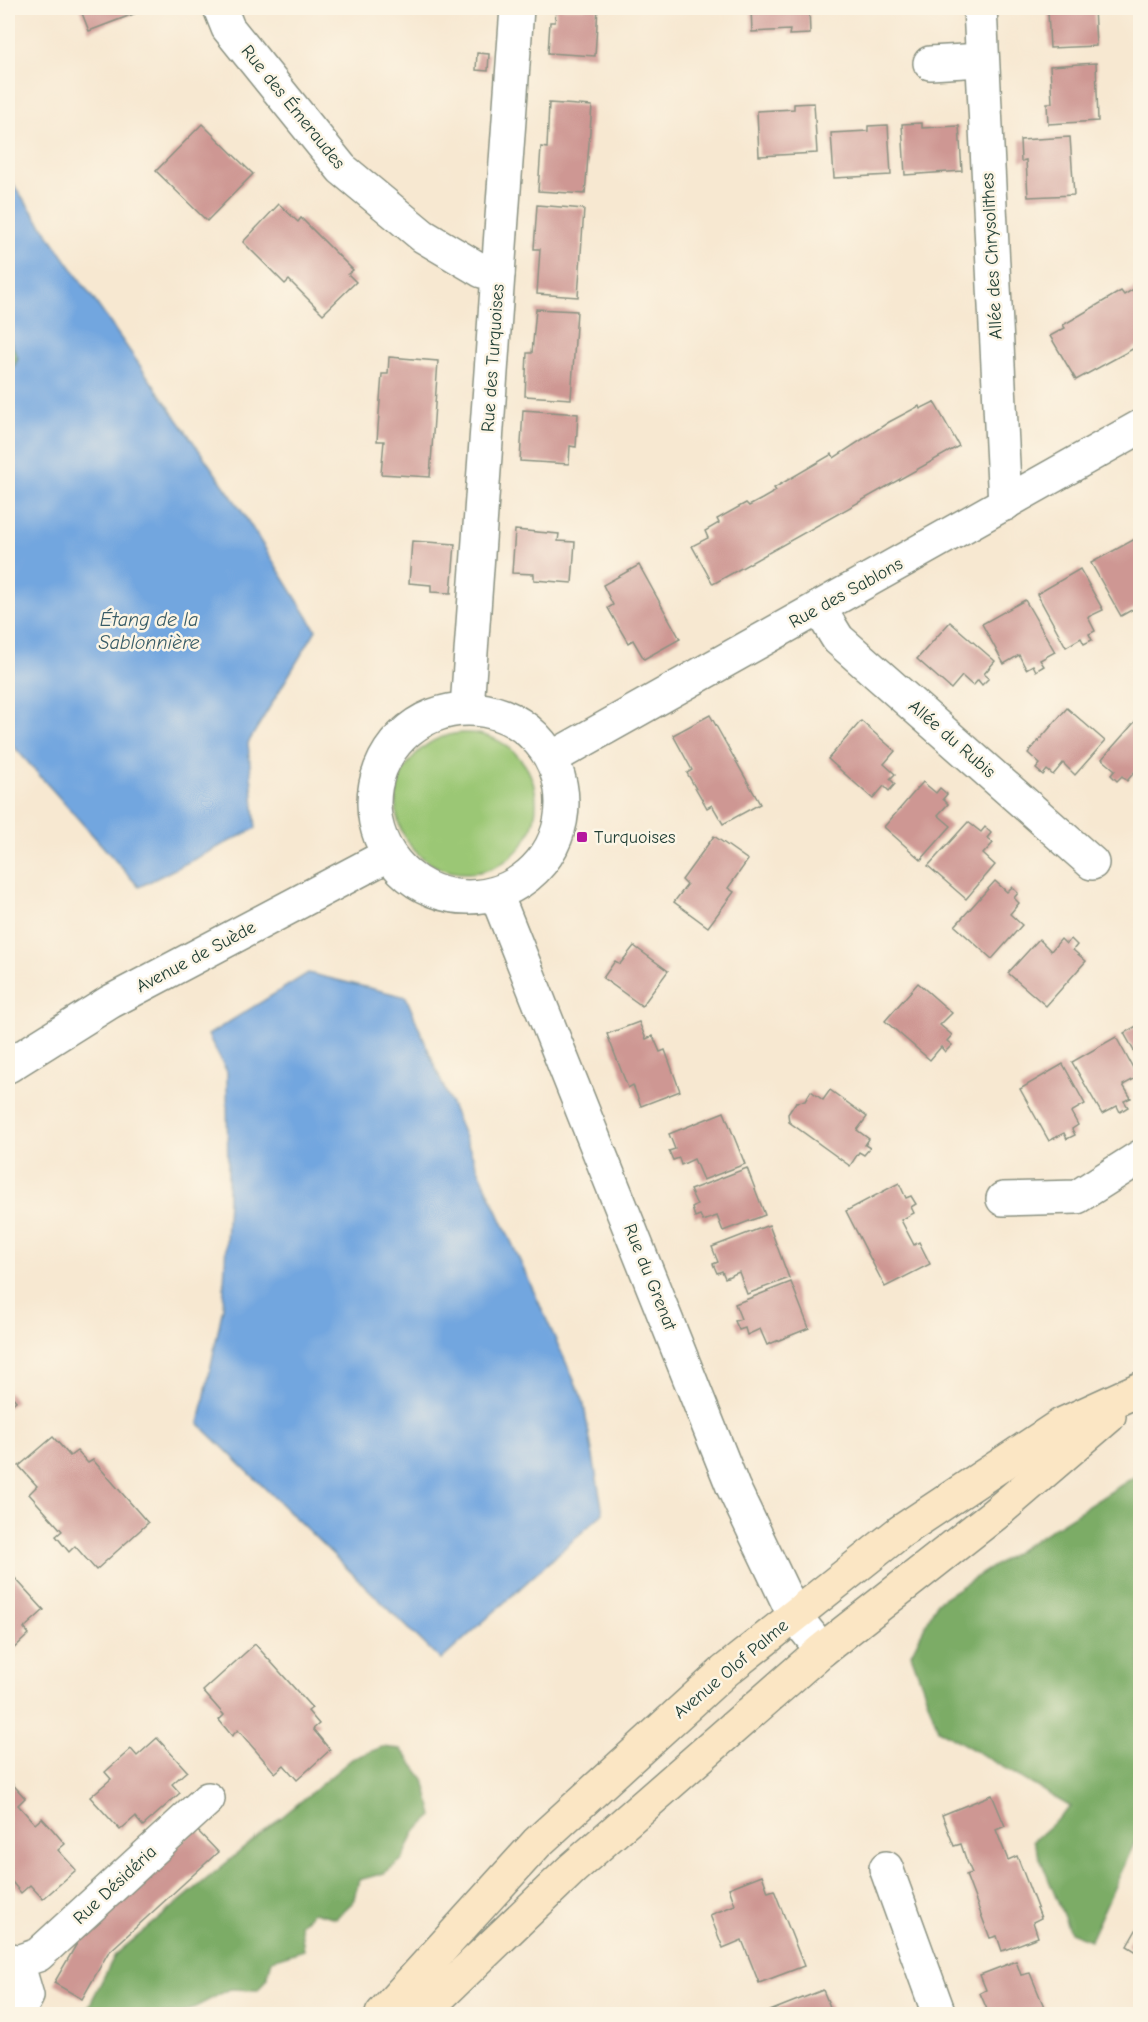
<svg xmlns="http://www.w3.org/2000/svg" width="1148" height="2022" font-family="'Comic Neue',sans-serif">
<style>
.green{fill:#9bc774;stroke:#5d8254;stroke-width:1.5}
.forest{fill:#7cac66;stroke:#4e744d;stroke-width:1.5}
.water{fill:#72a6df;stroke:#48728a;stroke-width:1.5}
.building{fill:#ce9793}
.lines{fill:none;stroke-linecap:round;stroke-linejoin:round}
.minor-casing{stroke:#8b9282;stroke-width:36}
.secondary-casing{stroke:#8b9282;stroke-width:36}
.minor{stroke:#fff;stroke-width:33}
.secondary{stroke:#fbe6c4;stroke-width:33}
.poi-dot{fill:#b5179e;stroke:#fcf5e5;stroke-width:2}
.labels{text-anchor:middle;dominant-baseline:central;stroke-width:5;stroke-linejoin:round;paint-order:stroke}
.street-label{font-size:18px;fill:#1f3d34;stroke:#fcf5e5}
.poi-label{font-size:18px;fill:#1f3d34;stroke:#fcf5e5;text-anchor:start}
.water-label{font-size:20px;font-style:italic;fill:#385c67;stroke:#fcf5e5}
</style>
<rect width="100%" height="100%" fill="#fcf5e5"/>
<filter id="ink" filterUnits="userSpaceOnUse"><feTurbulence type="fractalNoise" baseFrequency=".0167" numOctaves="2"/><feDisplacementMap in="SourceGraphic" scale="12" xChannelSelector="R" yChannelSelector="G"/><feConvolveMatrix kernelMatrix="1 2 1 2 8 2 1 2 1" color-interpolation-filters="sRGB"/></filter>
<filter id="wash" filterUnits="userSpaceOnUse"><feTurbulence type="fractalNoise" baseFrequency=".008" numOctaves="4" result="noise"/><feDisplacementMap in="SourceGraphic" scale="24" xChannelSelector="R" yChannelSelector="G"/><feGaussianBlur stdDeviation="1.35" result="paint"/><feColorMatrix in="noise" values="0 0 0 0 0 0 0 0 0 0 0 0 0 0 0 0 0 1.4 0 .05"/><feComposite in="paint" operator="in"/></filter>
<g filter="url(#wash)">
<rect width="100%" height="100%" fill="#f7e8d1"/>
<circle class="green" cx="466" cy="803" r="70"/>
<g class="forest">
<path d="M8,335L18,357L8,381Z"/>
<path d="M1140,1473V1831L1090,1940L1070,1932L1033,1841L1071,1807L938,1729L911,1654L937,1602Z"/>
<path d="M382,1747L401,1749L424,1779L433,1816L414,1833L403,1859L384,1873L359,1880L353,1902L336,1918L313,1912L300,1924L304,1950L272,1960L267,1978L258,1990L230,1989L182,2014H85L115,1955L352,1759Z"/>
</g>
<g class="water">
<path d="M8,177L241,510L316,630L248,743L256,828L139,887L8,740V381L18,358L8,335Z"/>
<path d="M308,973L406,997L476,1164L583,1400L603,1513L441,1660L199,1424L223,1307L228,1199L227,1072L208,1035Z"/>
</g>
<g id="blocks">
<g class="building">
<path d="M80,8H133L136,13L89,31Z"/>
<path d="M556,8H598L595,56L548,53L550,22H555Z"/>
<path d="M751,8H809L810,34L789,35L790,30L752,32Z"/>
<path d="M1043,8H1094L1096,46L1050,48L1048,11L1043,12Z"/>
<path d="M477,53L489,54L488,71L476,70Z"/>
<path d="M1096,63L1098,121L1048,124L1047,103H1052L1050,66Z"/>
<path d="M549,103L592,106L585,194L538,191L541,147L547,148Z"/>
<path d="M814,103L817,153L759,156L757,111L794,109V104Z"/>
<path d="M922,123V128L959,126L962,171L905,175L902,124Z"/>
<path d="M202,124L253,174L207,221L156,171Z"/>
<path d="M888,125L891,175L834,178L831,133L868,131V126Z"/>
<path d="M1070,137L1074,195L1028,197L1026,160L1021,161L1020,140Z"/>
<path d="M279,204L298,222L301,218L353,270L348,274L356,282L323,314L289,280L285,284L243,242Z"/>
<path d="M537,205L584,209L578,297L537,294L540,249H534Z"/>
<path d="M1140,285V345L1076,380L1050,336L1065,328L1063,325L1121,291L1124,295Z"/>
<path d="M536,309L577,311L571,399L525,396L527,353H532Z"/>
<path d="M389,357L438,361L430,477L381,474L384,441H377L382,374H388Z"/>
<path d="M934,402L959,446L713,584L692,546L708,538L705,531L719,523L717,519L746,503L749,506L762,499L776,491L774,488L832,454L834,458L889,422L919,406L920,409Z"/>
<path d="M523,410L578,414L576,447L570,446L569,464L520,461Z"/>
<path d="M515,530L559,534L558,541L575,542L572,583L534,580V574L512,573Z"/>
<path d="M1135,539L1140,549V613L1135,608L1121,616L1091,563Z"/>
<path d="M412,541L455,544L451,593L431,592V585L409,583Z"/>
<path d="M639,565L680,639L644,659L633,640L628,643L618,626L608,608L613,605L603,585Z"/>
<path d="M1080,569L1103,610L1088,617L1095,631L1089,634L1092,640L1084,644L1081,638L1066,647L1037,594Z"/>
<path d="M1025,600L1055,652L1040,660L1044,666L1036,671L1033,665L1026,669L1019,655L1004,664L982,624Z"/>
<path d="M950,622L995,661L984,674L989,678L982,685L978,680L973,686L962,676L951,689L917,659Z"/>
<path d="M1067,708L1105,741L1075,775L1063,763L1053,775L1047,770L1043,775L1036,769L1040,764L1028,753Z"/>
<path d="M710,715L760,804L723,824L712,805L707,808L687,773L692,770L673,735Z"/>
<path d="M1140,716V773L1137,769L1127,781L1122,776L1117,781L1111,775L1115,770L1102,759Z"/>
<path d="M861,721L895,751L884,764L895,774L890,779L895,784L889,791L884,786L873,799L828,759Z"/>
<path d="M923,782L936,793L940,788L947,794L943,799L948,804L938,815L951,826L921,860L884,827Z"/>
<path d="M968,822L981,832L985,827L991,833L987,838L993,843L983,854L995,865L966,899L928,866Z"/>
<path d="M714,836L748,860L728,888L734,892L708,927L674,902L687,885L682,880Z"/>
<path d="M995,881L1007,892L1012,887L1018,893L1014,898L1019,903L1010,914L1022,925L992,959L955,926Z"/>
<path d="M1039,939L1051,951L1061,939L1066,944L1071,939L1077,945L1073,950L1086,961L1046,1006L1008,973Z"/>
<path d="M634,946L668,971L642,1006L603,978L615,961L620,964Z"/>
<path d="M918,983L952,1013L940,1025L952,1035L947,1041L952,1045L945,1052L941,1047L930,1060L885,1021Z"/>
<path d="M639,1022L646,1039L653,1036L660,1052L665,1050L680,1091L641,1106L633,1085L628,1088L607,1034Z"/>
<path d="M1140,1024V1062L1124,1033Z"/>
<path d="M1116,1037L1138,1077L1123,1085L1131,1098L1124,1101L1128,1107L1120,1112L1117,1106L1102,1114L1072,1062Z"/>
<path d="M1063,1064L1085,1104L1071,1112L1078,1125L1072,1129L1075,1135L1067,1139L1064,1133L1049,1141L1020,1089Z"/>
<path d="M830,1090L867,1117L857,1130L869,1139L865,1145L870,1148L864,1155L859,1152L850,1166L789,1122L788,1114L796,1102L805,1101L811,1091L823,1100Z"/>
<path d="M724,1112L745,1164L703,1180L694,1159L681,1165L679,1158L673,1160L669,1151L675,1149L669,1134Z"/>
<path d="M747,1168L765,1215L723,1231L717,1216L703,1221L700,1215L695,1217L692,1208L697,1205L690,1190Z"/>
<path d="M899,1183L906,1198L911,1196L916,1204L911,1207L914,1213L901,1220L914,1245L919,1242L930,1264L885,1287L846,1211Z"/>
<path d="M769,1225L789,1278L747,1294L739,1272L725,1278L722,1271L717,1273L713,1264L718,1262L712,1247Z"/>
<path d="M791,1282L809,1328L767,1345L760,1329L747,1335L745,1328L739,1330L735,1321L741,1319L735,1304Z"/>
<path d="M8,1391L16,1401L8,1408Z"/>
<path d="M53,1437L70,1456L77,1451L88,1463L93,1460L148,1523L96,1570L75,1546L69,1552L56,1536L62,1531L29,1494L37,1486L19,1466Z"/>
<path d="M14,1577L44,1610L24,1628L29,1634L8,1654V1583Z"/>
<path d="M255,1644L312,1708L308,1711L319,1724L313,1729L330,1750L297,1780L284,1765L275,1773L238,1730L232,1736L219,1720L224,1715L203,1691Z"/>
<path d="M157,1738L187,1771L172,1784L180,1793L143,1826L135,1817L120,1830L90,1797L111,1779L105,1772L131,1749L137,1756Z"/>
<path d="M8,1779L25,1798L18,1805L35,1824L42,1818L53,1830L65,1844L58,1850L76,1870L43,1899L30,1885L21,1893L8,1877Z"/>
<path d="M992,1795L1005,1826L996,1830L1008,1860L1017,1856L1041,1918L1033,1922L1038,1937L1002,1951L997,1936L990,1938L966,1875L972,1873L966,1859L961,1844L954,1846L942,1815Z"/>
<path d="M196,1829L218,1852L108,1953L82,1999L54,1983L83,1933Z"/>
<path d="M762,1875L768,1892L774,1890L804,1966L759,1983L742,1940L723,1948L710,1915L735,1905L729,1888Z"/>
<path d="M1140,1923V1954L1127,1946Z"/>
<path d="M1016,1961L1021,1975L1030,1973L1047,2014H989L980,1993L986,1990L980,1975Z"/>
<path d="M823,1990L833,2014H771L770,2011Z"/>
</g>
</g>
</g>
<g filter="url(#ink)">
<use href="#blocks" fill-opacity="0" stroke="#8b9282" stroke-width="1.5"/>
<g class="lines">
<defs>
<g id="minor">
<path d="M220,8L228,28L342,169L423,236L482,271L498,274"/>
<path d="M980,8L1005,504"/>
<path d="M930,63L982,60"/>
<path d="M819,608L838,639L1092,863"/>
<path d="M467,708L517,8"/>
<circle cx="468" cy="803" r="94"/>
<path d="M552,758L1140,427"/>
<path d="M496,894L733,1487L794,1615L822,1650"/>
<path d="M8,1066L110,1002L388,855"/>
<path d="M1003,1199L1077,1197L1140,1157"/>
<path d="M886,1868L939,2014"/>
<path d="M8,1959L17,1962L38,1955L208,1799"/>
<path d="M17,1962L27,1996L17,2014"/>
</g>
<g id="secondary">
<path d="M382,2014L537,1843L725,1671L900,1532L1061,1425L1140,1389"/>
<path d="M421,2014L572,1869L822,1650L995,1514L1109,1416"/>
</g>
</defs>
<use href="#minor" class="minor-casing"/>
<use href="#secondary" class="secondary-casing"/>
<use href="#minor" class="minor"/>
<use href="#secondary" class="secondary"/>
</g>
</g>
<rect class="poi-dot" x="576" y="831" width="12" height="12" rx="3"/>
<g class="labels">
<g class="street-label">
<text transform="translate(293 107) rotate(51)">Rue des Émeraudes</text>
<text transform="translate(992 256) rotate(-93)">Allée des Chrysolithes</text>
<text transform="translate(493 358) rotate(-86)">Rue des Turquoises</text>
<text transform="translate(846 593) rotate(-29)">Rue des Sablons</text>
<text transform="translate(952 739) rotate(41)">Allée du Rubis</text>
<text transform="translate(196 957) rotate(-28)">Avenue de Suède</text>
<text transform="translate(650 1277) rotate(68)">Rue du Grenat</text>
<text transform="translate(731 1669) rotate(-40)">Avenue Olof Palme</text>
<text transform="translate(115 1885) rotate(-43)">Rue Désidéria</text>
</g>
<g class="poi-label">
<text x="594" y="837">Turquoises</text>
</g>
<g class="water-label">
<text x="149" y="619">Étang de la<tspan x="149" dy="23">Sablonnière</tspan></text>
</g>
</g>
<rect width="1148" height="2022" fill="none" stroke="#fcf5e5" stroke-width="30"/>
</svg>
